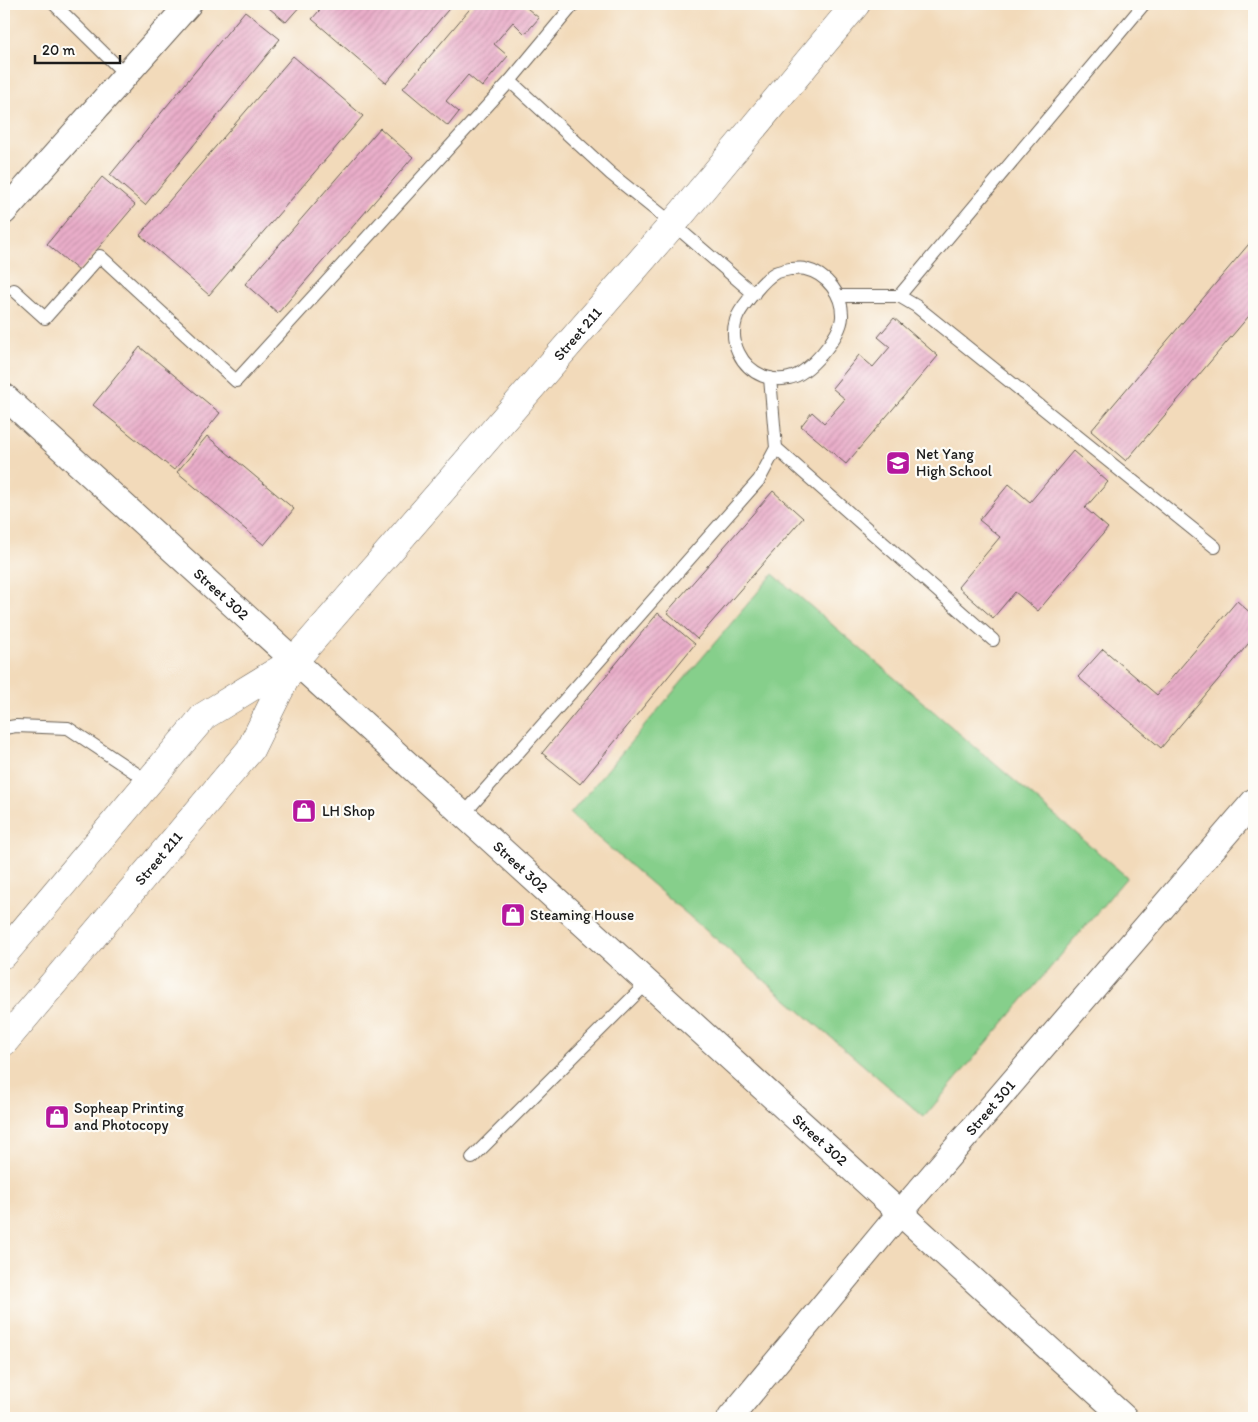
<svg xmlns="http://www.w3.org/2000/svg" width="1258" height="1422" font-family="Itim,sans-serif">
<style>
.park{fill:#86cf8b;stroke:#517654}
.building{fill:url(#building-hatch)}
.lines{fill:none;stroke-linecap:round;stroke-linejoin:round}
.service-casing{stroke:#675e53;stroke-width:14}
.minor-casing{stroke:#675e53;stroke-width:27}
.secondary-casing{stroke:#675e53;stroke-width:29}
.service{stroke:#fff;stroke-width:12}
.minor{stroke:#fff;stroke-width:25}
.secondary{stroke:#fff;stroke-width:28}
.labels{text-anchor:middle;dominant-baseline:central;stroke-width:4.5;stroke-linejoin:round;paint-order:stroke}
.street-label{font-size:15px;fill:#1c1c1c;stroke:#fdfcf7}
.poi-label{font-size:15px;fill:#1c1c1c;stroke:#fdfcf7;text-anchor:start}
</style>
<defs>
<pattern id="building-hatch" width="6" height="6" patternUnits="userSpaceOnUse" patternTransform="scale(1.25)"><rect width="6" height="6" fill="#e9adc9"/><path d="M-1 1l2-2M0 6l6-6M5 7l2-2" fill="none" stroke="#c794ac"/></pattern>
</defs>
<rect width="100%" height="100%" fill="#fdfcf7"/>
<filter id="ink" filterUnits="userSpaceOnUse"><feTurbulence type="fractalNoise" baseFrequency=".02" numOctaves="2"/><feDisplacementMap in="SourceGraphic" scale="10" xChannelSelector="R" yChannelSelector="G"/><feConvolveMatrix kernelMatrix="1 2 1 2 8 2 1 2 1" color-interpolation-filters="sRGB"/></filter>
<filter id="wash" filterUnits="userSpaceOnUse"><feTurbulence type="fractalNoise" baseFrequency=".0096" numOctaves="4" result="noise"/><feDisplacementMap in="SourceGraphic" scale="20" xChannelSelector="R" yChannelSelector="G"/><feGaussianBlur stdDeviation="1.12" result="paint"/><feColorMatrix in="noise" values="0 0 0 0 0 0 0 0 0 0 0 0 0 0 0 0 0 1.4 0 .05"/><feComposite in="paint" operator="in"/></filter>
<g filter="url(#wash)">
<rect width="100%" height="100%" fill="#f2daba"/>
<path class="park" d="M773,574L1127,877L924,1117L570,814Z"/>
<g id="blocks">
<g class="building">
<path d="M264,4H302L286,22Z"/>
<path d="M325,4H453L386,83L312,19Z"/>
<path d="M474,4H522L539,18L525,34L513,22L494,44L508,56L482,87L468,75L446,101L459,112L448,126L403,88Z"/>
<path d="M245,11L280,39L145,205L110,175Z"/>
<path d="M293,56L363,116L209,295L140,235Z"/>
<path d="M380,128L413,157L278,313L245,284Z"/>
<path d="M102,177L135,205L79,271L47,244Z"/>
<path d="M1254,238V310L1126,461L1091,431Z"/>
<path d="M894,318L938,356L846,464L801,426L812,412L824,423L845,399L832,388L859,355L873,367L890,347L878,337Z"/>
<path d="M140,347L220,413L174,470L93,405Z"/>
<path d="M207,436L294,509L264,545L177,472Z"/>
<path d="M1073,451L1108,482L1085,508L1108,528L1038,611L1015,592L993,618L958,587L1000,537L979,520L1009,484L1030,502Z"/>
<path d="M773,491L803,518L697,639L667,612Z"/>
<path d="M1237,601L1254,616V637L1161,748L1078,677L1103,649L1157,695Z"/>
<path d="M658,613L695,644L580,784L542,753Z"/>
</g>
</g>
</g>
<g filter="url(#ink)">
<use href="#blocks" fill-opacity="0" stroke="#675e53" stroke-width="1"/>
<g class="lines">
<defs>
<g id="service">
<path d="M54,4L126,75"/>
<path d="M510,81L574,4"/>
<path d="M790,269C795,269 801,268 805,269C827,274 843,295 842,317C841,336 808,375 789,378C781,380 771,379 763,376C741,367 729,342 736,320C739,310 747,302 753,294C760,286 766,278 775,273C780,271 785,270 790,269Z"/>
<path d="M14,290L45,318L100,256L236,381L510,81L611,174L673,224L754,294"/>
<path d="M839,296H899L916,306L1215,547"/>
<path d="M899,296L1144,4"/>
<path d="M776,448L993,640"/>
<path d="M4,728L16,726L68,728L149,782"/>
<path d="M463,815L759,480L776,448L770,378"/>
<path d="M472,1158L647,983"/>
</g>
<g id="minor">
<path d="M4,212L189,4"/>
<path id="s1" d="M4,396L1125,1418"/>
<path id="s2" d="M730,1418L900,1213L1254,801"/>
</g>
<g id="secondary">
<path d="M4,954L204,716L294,661"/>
<path id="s3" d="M4,1042L250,750L294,661L673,224L856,4"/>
</g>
</defs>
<use href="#service" class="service-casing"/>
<use href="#minor" class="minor-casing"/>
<use href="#secondary" class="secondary-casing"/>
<use href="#service" class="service"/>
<use href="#minor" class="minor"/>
<use href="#secondary" class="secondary"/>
</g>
</g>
<defs>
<symbol id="school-square" viewBox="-11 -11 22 22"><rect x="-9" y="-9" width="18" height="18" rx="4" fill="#b5179e" stroke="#fdfcf7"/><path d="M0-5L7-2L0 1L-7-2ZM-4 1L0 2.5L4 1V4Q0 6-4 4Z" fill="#fff"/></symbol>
<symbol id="shop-square" viewBox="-11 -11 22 22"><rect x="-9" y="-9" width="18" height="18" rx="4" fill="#b5179e" stroke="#fdfcf7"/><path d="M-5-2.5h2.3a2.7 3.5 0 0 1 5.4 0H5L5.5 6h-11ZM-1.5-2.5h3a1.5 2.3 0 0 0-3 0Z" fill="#fff"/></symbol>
</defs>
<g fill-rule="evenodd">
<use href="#school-square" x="884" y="449" width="28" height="28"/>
<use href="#shop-square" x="290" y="797" width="28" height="28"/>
<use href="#shop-square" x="499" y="901" width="28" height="28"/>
<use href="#shop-square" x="43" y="1103" width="28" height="28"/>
</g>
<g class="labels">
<g class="street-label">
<text stroke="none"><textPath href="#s3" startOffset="914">Street 211</textPath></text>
<text stroke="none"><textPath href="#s1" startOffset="294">Street 302</textPath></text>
<text stroke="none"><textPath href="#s3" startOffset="240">Street 211</textPath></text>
<text stroke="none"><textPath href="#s1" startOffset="699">Street 302</textPath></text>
<text stroke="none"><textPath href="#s2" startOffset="405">Street 301</textPath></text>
<text stroke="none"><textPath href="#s1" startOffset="1104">Street 302</textPath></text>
</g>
<g class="poi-label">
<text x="916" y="454">Net Yang<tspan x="916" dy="17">High School</tspan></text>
<text x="322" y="811">LH Shop</text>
<text x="530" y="915">Steaming House</text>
<text x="74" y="1108">Sopheap Printing<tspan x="74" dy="17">and Photocopy</tspan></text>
</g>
</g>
<rect width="1258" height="1422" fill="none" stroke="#fdfcf7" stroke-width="20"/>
<path d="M35 55v8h85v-8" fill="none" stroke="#1c1c1c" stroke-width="2.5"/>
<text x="42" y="55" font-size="15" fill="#1c1c1c" stroke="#fdfcf7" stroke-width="4" paint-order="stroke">20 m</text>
</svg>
